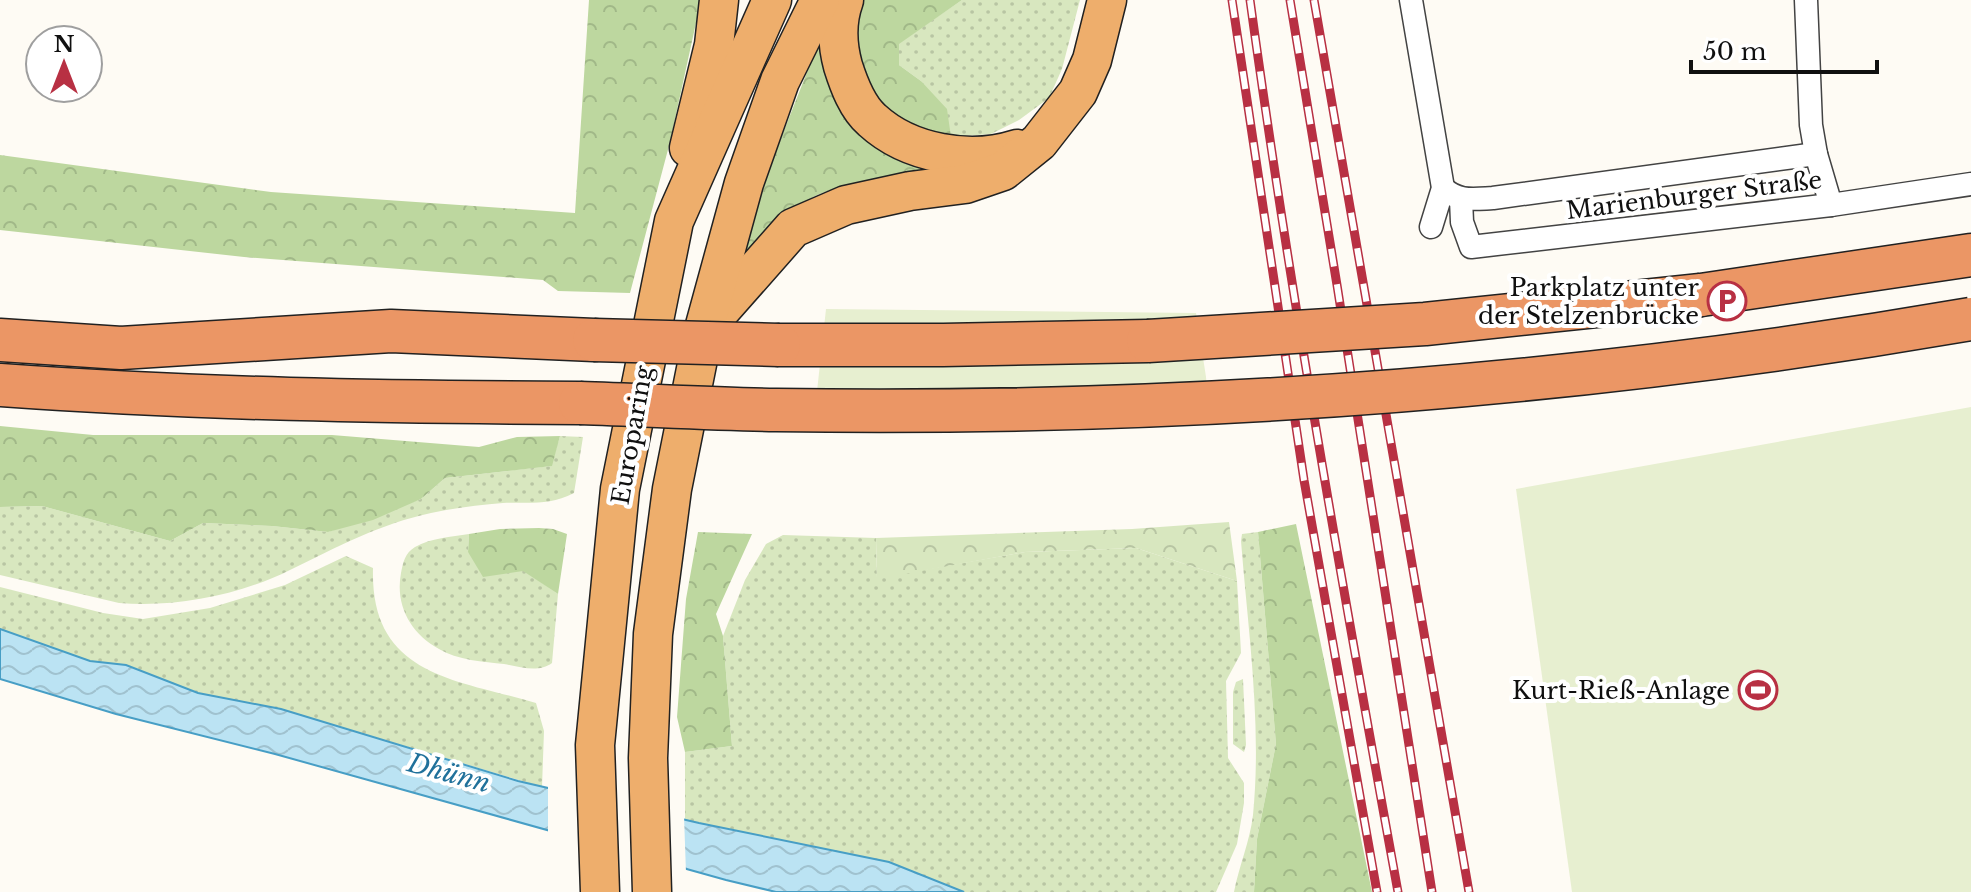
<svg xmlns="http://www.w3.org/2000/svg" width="1971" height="892" font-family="'Libre Baskerville',serif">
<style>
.grass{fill:url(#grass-dots)}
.forest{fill:url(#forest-crowns)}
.park{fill:url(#park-crowns)}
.pitch{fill:#e7efd0}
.water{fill:url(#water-waves);stroke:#479ec5;stroke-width:2}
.pier{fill:#fefbf4}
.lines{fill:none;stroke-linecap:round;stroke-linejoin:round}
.minor-casing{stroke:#434343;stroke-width:25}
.trunk-casing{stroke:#212121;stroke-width:41}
.motorway-casing{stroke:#212121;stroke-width:45}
.minor{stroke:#fff;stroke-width:22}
.trunk{stroke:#eeae6c;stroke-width:38}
.motorway{stroke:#eb9665;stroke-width:42}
.rail-casing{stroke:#b83043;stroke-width:9}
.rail{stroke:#fff;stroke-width:6;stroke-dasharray:18;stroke-linecap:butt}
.motorway-bridge-casing{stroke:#212121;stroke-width:45;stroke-linecap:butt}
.motorway-bridge{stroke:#eb9665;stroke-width:42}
.labels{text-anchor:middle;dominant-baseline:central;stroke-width:8;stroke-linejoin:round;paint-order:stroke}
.street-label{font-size:24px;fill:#101010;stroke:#fff}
.poi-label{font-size:24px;fill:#101010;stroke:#fff;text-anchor:end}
.water-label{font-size:26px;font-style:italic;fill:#20719b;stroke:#fff}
</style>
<defs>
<pattern id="grass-dots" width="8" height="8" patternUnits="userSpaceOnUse" patternTransform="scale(2)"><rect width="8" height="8" fill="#d8e7bf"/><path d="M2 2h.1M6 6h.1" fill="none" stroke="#b8c5a3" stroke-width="1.8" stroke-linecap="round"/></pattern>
<pattern id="forest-crowns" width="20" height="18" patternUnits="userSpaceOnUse" patternTransform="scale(2)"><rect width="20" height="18" fill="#bdd79f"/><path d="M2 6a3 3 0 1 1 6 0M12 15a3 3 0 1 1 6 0" fill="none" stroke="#a1b888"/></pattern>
<pattern id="park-crowns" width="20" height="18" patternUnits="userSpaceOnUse" patternTransform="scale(2)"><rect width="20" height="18" fill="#d8e7bf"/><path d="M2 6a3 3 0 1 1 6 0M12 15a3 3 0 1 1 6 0" fill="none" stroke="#b8c5a3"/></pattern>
<pattern id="water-waves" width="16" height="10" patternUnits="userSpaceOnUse" patternTransform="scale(2)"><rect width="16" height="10" fill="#bbe3f3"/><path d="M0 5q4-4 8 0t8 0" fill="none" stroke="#a0c2cf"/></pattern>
</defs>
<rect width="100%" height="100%" fill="#fefbf4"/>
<g class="grass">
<path d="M962,0H1080L1062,69L1049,98L1019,120L991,134L951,137L921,81L899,65V43Z"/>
<path d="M560,436L583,437L574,493C549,506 531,502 503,503C480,505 454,508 431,513C380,524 337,547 290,570C240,595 175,608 119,603L0,575V507L42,506L170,541L203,523L272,526L328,532L421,499L445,478L551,466Z"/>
<path d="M1258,532L1276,744L1257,839L1254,892H1234C1239,866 1250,841 1253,815C1262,724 1248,631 1241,541L1242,534Z"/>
<path d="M469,534L468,552L523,570L558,594L552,663C539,673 520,667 504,664C484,662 457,660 439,649C410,633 395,605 401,573C403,562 405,553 415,547C431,538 451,537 469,534Z"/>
<path d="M783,535L876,538L877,578L1025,552L1136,548L1237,581L1241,653L1226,681L1228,758L1244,783V803L1237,844L1216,892H964L889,862L685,820V752L732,746L723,636L745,580L766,544Z"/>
<path d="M346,556L373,568C370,676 455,679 536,703L544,731L542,787L281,709L198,693L126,665L90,661L0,629V587L103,613L143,619L210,608L285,585Z"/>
<path d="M1243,679L1246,745L1244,752L1233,744V692L1236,682Z"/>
</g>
<g class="forest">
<path d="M589,0H701L670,142L630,293L558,291L543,280L244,257L0,230V155L271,192L575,213Z"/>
<path d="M857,0H962L899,44V65L921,81L947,109L951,137L920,131L889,110L871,89L859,61Z"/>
<path d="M826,24L849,120L885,153L927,163L930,176C896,179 844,181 813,197C790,209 762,243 745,263L739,255L746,227Z"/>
<path d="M0,426L93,435H332L479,447L517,437L560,436L552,466L445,478L421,499L373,520L328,532L272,526L203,523L170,541L42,506L0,507Z"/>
<path d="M1296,524L1372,892H1254L1257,839L1276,744L1258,532Z"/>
<path d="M539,528L553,529L567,534L558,594L523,571L483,577L468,552L469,534L500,529Z"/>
<path d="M698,532L752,534L716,614L723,636L732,746L685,752L677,717L686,599Z"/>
</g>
<path class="park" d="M1229,522L1237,581L1136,548L1025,552L877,579L876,538L1132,529Z"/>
<g class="pitch">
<path d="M826,309L1196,313L1206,377L1210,424L813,428Z"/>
<path d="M1971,407V892H1572L1516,489Z"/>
</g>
<path class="water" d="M0,629L90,661L126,665L198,693L281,709L518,781L699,823L889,862L964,892H776L726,880L275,754L116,714L0,679Z"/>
<path class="pier" d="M548,784L684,816L686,873L548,833Z"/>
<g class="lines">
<defs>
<g id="minor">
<path d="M1411,0L1443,188L1431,227"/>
<path d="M1806,0L1811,125L1816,154L1831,205"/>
<path d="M1443,188C1458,202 1473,199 1493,198L1816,154"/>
<path d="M1461,199L1462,222L1471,247L1831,205L1971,184"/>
</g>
<g id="trunk">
<path d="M844,0C836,22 837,44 843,66C849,85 857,107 872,120C909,154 970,164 1017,149"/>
<path d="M689,148L714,45L719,0"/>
<path d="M711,321L793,228L846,205L910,191L965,184L1003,171L1039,142L1078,92L1092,60L1107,0"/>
<path d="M600,892L595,745L620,489L674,221L772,0"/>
<path d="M652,892L648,758L653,634L672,489L704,329L744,183L780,81L820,0"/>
</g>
<g id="motorway">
<path d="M1701,295L1971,255"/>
<path d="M0,340L121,348L391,331L594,340"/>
<path d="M779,345H943L1148,341"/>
<path d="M0,385C193,399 386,402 580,403"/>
</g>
</defs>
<use href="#minor" class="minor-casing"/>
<use href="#trunk" class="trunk-casing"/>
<use href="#motorway" class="motorway-casing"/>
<use href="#minor" class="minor"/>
<use href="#trunk" class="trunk"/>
<use href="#motorway" class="motorway"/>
<defs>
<g id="rail">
<path d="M1232,0L1304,480L1377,892"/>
<path d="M1250,0C1291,299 1344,595 1398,892"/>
<path d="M1290,0L1337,285L1432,892"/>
<path d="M1314,0L1469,892"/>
</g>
</defs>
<use href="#rail" class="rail-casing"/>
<use href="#rail" class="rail"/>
<defs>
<g id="motorway-bridge">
<path d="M594,340L779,345"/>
<path d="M1148,341L1425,324L1701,295"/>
<path d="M580,403C645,405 711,409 776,410C1175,416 1578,387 1971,319"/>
</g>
</defs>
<use href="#motorway-bridge" class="motorway-bridge-casing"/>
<use href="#motorway-bridge" class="motorway-bridge"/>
</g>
<defs>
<symbol id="parking-ring" viewBox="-11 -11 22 22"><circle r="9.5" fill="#fff" stroke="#b83043" stroke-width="1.5"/><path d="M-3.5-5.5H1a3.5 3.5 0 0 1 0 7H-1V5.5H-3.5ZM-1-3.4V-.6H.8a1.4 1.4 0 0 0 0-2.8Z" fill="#b83043"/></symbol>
<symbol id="stadium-ring" viewBox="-11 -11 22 22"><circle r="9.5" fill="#fff" stroke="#b83043" stroke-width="1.5"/><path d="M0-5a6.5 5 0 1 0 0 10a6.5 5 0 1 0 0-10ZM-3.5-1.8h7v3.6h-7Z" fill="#b83043"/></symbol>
</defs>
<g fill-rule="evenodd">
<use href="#parking-ring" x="1705" y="279" width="44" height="44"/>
<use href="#stadium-ring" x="1736" y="668" width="44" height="44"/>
</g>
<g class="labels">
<g class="street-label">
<text transform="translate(1694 195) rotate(-7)">Marienburger Straße</text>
<text transform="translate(632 435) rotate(-80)">Europaring</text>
</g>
<g class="poi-label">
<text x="1699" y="287">Parkplatz unter<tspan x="1699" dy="28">der Stelzenbrücke</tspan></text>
<text x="1730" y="690">Kurt-Rieß-Anlage</text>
</g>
<g class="water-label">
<text transform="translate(449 773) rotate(15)">Dhünn</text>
</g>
</g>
<g transform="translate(64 64)"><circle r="38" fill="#ffffff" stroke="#9f9f9f" stroke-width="2"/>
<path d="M0-6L14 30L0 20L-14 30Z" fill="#b83043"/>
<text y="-12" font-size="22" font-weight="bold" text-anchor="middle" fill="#101010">N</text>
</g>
<path d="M1691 60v12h186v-12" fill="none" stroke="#101010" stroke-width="4"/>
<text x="1703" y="60" font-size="24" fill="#101010" stroke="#ffffff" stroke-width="6" paint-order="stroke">50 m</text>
</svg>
